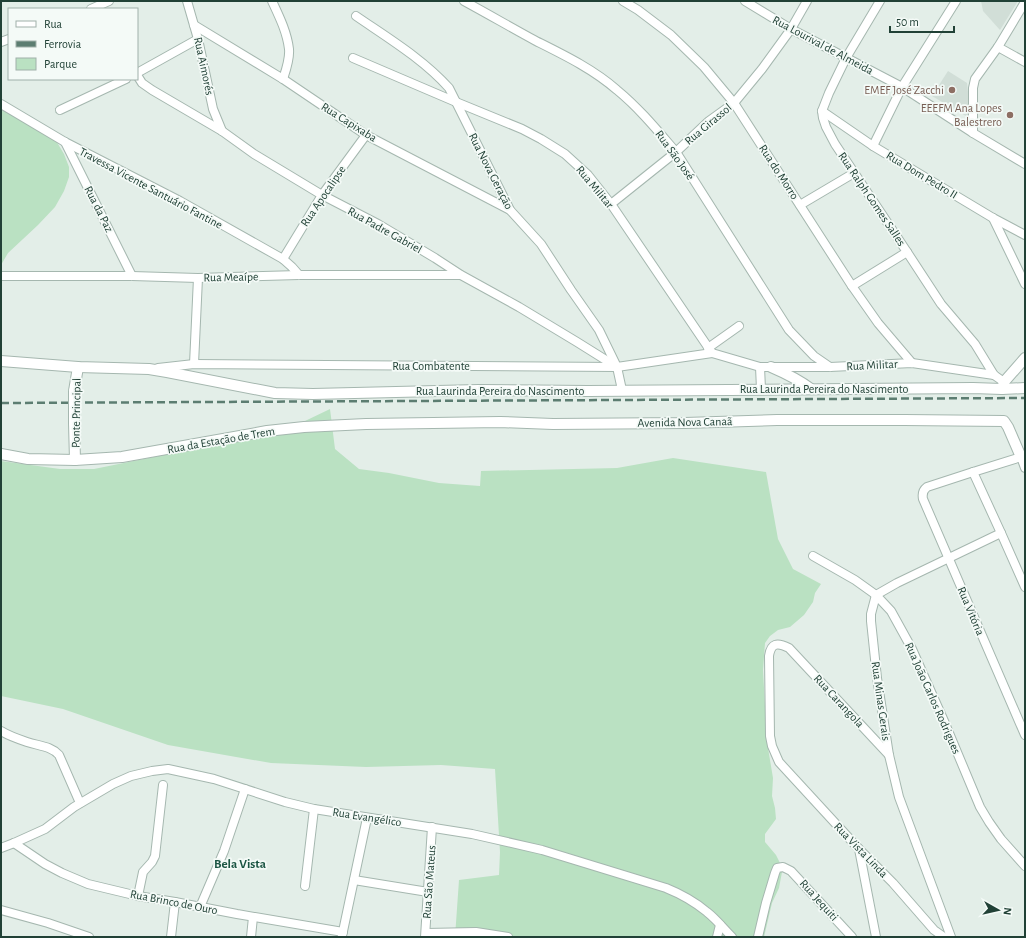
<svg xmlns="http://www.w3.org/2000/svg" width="1026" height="938" font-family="'Alegreya Sans',sans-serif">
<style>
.built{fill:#d1ded7}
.green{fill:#bae1c2}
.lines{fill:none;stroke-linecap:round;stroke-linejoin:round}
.minor-casing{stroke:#a5b7af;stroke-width:10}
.tertiary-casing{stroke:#a5b7af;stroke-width:12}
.minor{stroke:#fff;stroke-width:8}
.tertiary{stroke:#fff;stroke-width:10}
.rail{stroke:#5c7d71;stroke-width:2.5;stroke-dasharray:8 4;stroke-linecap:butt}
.tertiary-bridge-casing{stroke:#a5b7af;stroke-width:12;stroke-linecap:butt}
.tertiary-bridge{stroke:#fff;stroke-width:10}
.education-dot{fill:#8d6e63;stroke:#f4faf7;stroke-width:1.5}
.labels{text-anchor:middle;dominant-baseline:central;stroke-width:3.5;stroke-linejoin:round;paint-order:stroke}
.street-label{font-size:12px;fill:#214136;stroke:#f4faf7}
.education-label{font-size:12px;fill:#785e54;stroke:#f4faf7;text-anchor:end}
.neighbourhood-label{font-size:13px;font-weight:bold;fill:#1b5543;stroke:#f4faf7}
</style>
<rect width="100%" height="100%" fill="#e3eee8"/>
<g class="built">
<path d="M981,1H1018L1000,30L983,11Z"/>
<path d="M948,71L967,83L971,119L932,96Z"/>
</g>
<g class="green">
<path d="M1,106L55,139L64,154L69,167V177L64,191L55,207L38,225L8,253L1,265Z"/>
<path d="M330,409L335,449L359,469L389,473L439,483L480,486L481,471L617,468L673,458L766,472L778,539L793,569L821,584L815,593L813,602L804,615L790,627L778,630L770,636L765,643L763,670L767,742L773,778L772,796L775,808L776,819L765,834V842L776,855L780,863L782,872L779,888L772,903L764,937H455L459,880L499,875L500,852L495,769L441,765L366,767L271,763L168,745L63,709L1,696V461L60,469H94L198,448L280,433Z"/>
</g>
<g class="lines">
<defs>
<g id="minor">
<path d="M187,1L198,39L213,109L222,131"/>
<path d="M272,1C279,16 287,32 289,49C290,59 286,70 283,79"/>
<path d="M464,1C488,14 512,28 536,41C564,55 593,69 617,90C639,108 657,130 676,152L789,330L814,356L830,367"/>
<path d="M623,1L638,10L671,35L704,67L734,103L852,286L878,323L912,363"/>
<path d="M745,1L791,29L902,87L973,133L1025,164"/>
<path d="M880,1L846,58L829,93L822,111L823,118L826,127L835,144L907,252L941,304L975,344L994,375L1004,382"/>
<path d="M91,9L109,1"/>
<path d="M356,16C388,38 423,59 449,88L510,210L541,244L571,290L599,330L617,367"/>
<path d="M194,25L283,79L366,135L510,210"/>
<path d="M1,42L9,39"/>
<path d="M998,47L1025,62"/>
<path d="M353,58L456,102L522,129L541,139L565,154L588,175L611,204L712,353L760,367H830L912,363L994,375"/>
<path d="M137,73L198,39"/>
<path d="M137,75L142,83L152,90L222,131L254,154L322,195L378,224L435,258L461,275L519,307L577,342L617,367L622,390"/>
<path d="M1,104L65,142L180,201L283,259L292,267L299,275"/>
<path d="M60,110L126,79"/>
<path d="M822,111L873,146L993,218L1025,235"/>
<path d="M973,133V88L975,79L998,47L1025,2"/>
<path d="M65,142L132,276"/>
<path d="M873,146L902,87L956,1"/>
<path d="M611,204L676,152L709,121L734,103L762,69L791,29L807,1"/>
<path d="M800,205L854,173"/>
<path d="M993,218L1025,284"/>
<path d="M283,259L322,195L366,135"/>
<path d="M1,276H132L198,278L299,275H460"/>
<path d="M852,286L907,252"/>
<path d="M708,348L739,326"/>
<path d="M194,364L198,278"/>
<path d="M760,367L761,389"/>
<path d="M158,368L194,364L617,367L712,353"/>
<path d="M1025,468L1021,457L973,472L927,487C923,490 922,494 923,499L1025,735"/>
<path d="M973,472L1001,533L1025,587"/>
<path d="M813,556L855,580L876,595L891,611L912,649L944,721L980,807L989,822L1001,839L1025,866"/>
<path d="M1,731C9,736 18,739 27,742C39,746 51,746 59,755L80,803"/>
<path d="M889,755L789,648C777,642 771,643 769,656L770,736L772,746L779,762L859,849L893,883L934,930L944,937"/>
<path d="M14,843L45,864L62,873L88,884L138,896L175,902L237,914L343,932"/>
<path d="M1,848L14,843L45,829L74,807L113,784L131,776L152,771L168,769L214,779L285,802L314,809L472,834L542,850L666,888C681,894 695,902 707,912C716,919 724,929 732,937"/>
<path d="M859,849L876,937"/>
<path d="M354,880L428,892"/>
<path d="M305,886L314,809"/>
<path d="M138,896L143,872L152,862L155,856L163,785"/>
<path d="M200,907L224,851L245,789"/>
<path d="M1,910L48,923L89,937"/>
<path d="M426,933L476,932L508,937"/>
<path d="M342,936L367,818"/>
<path d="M171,937L175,902"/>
<path d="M251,937L253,917"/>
<path d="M425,937L432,827"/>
<path d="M717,937L720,925"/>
<path d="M758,937L766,903L775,873L777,868L783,867L791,871L852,937"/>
<path d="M951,937L899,797L889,755L877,678L871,621V614L876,595L897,583L1001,533"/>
</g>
<g id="tertiary">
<path d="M1,361L78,367L149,369L167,372L275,393L313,394L479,390L588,391L973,388L1002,389L1025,388"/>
<path d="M771,367C785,373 798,379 811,389"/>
<path d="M1002,389L1004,382L1025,358"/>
<path d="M74,391L78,367"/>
<path d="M74,423L75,460"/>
<path d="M1,454L28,459L75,460L122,457L267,431L304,427L366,424L500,422L553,424L685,423L777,420H904L1004,421L1008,427L1021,457H1025"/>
</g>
</defs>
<use href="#minor" class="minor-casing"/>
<use href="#tertiary" class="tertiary-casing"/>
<use href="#minor" class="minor"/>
<use href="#tertiary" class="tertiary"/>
<path class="rail" d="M1,403L1025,398"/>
<defs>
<path id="tertiary-bridge" d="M74,391V423"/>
</defs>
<use href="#tertiary-bridge" class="tertiary-bridge-casing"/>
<use href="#tertiary-bridge" class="tertiary-bridge"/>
</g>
<g class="education-dot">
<circle cx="952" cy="90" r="4"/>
<circle cx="1010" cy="115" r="4"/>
</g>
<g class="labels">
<g class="street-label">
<text transform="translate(823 45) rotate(28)">Rua Lourival de Almeida</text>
<text transform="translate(204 66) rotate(78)">Rua Aimorés</text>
<text transform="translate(349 122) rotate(32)">Rua Capixaba</text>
<text transform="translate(708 124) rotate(-40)">Rua Girassol</text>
<text transform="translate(675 155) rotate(54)">Rua São José</text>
<text transform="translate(491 171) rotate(63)">Rua Nova Geração</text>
<text transform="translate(779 172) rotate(57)">Rua do Morro</text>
<text transform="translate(922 175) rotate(31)">Rua Dom Pedro II</text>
<text transform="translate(595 187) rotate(50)">Rua Militar</text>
<text transform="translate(151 188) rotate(28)">Travessa Vicente Santuário Fantine</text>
<text transform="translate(323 196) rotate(-56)">Rua Apocalipse</text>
<text transform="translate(872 199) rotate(56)">Rua Ralph Gomes Salles</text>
<text transform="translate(99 209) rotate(63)">Rua da Paz</text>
<text transform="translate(385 230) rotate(29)">Rua Padre Gabriel</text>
<text transform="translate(231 277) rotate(-1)">Rua Meaípe</text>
<text transform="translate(872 365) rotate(-3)">Rua Militar</text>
<text x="431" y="366">Rua Combatente</text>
<text x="824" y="389">Rua Laurinda Pereira do Nascimento</text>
<text x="500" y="391">Rua Laurinda Pereira do Nascimento</text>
<text transform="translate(76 413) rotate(-89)">Ponte Principal</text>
<text transform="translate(685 422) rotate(-1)">Avenida Nova Canaã</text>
<text transform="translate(221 440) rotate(-10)">Rua da Estação de Trem</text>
<text transform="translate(971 611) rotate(67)">Rua Vitória</text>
<text transform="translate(933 698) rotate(66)">Rua João Carlos Rodrigues</text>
<text transform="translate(839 701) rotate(47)">Rua Carangola</text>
<text transform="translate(881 701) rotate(82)">Rua Minas Gerais</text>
<text transform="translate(367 817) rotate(9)">Rua Evangélico</text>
<text transform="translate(861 850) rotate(46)">Rua Vista Linda</text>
<text transform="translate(429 882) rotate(-86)">Rua São Mateus</text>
<text transform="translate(819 900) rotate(48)">Rua Jequiti</text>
<text transform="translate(174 902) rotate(11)">Rua Brinco de Ouro</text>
</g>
<g class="education-label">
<text x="944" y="90">EMEF José Zacchi</text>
<text x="1002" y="108">EEEFM Ana Lopes<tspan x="1002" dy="14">Balestrero</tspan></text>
</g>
<g class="neighbourhood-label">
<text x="240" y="864">Bela Vista</text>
</g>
</g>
<rect width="1026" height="938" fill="none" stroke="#214136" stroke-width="4"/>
<rect x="8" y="8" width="130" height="72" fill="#f4faf7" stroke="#a0b0aa"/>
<rect x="16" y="21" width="20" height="6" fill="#ffffff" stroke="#a0b0aa"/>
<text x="44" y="28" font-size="12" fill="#214136">Rua</text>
<rect x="16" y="41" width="20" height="6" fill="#5c7d71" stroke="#a0b0aa"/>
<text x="44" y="48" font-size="12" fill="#214136">Ferrovia</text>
<rect x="16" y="58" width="20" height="12" fill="#bae1c2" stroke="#a0b0aa"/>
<text x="44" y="68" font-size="12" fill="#214136">Parque</text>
<g transform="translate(998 910) rotate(98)" stroke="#f4faf7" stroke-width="3" paint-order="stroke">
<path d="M0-3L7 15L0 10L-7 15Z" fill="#214136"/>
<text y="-6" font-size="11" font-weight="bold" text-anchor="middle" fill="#214136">N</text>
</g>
<path d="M890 26v6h64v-6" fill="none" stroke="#214136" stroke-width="2"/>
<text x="896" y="26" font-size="12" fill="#214136" stroke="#f4faf7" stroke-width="3" paint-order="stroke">50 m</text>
</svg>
